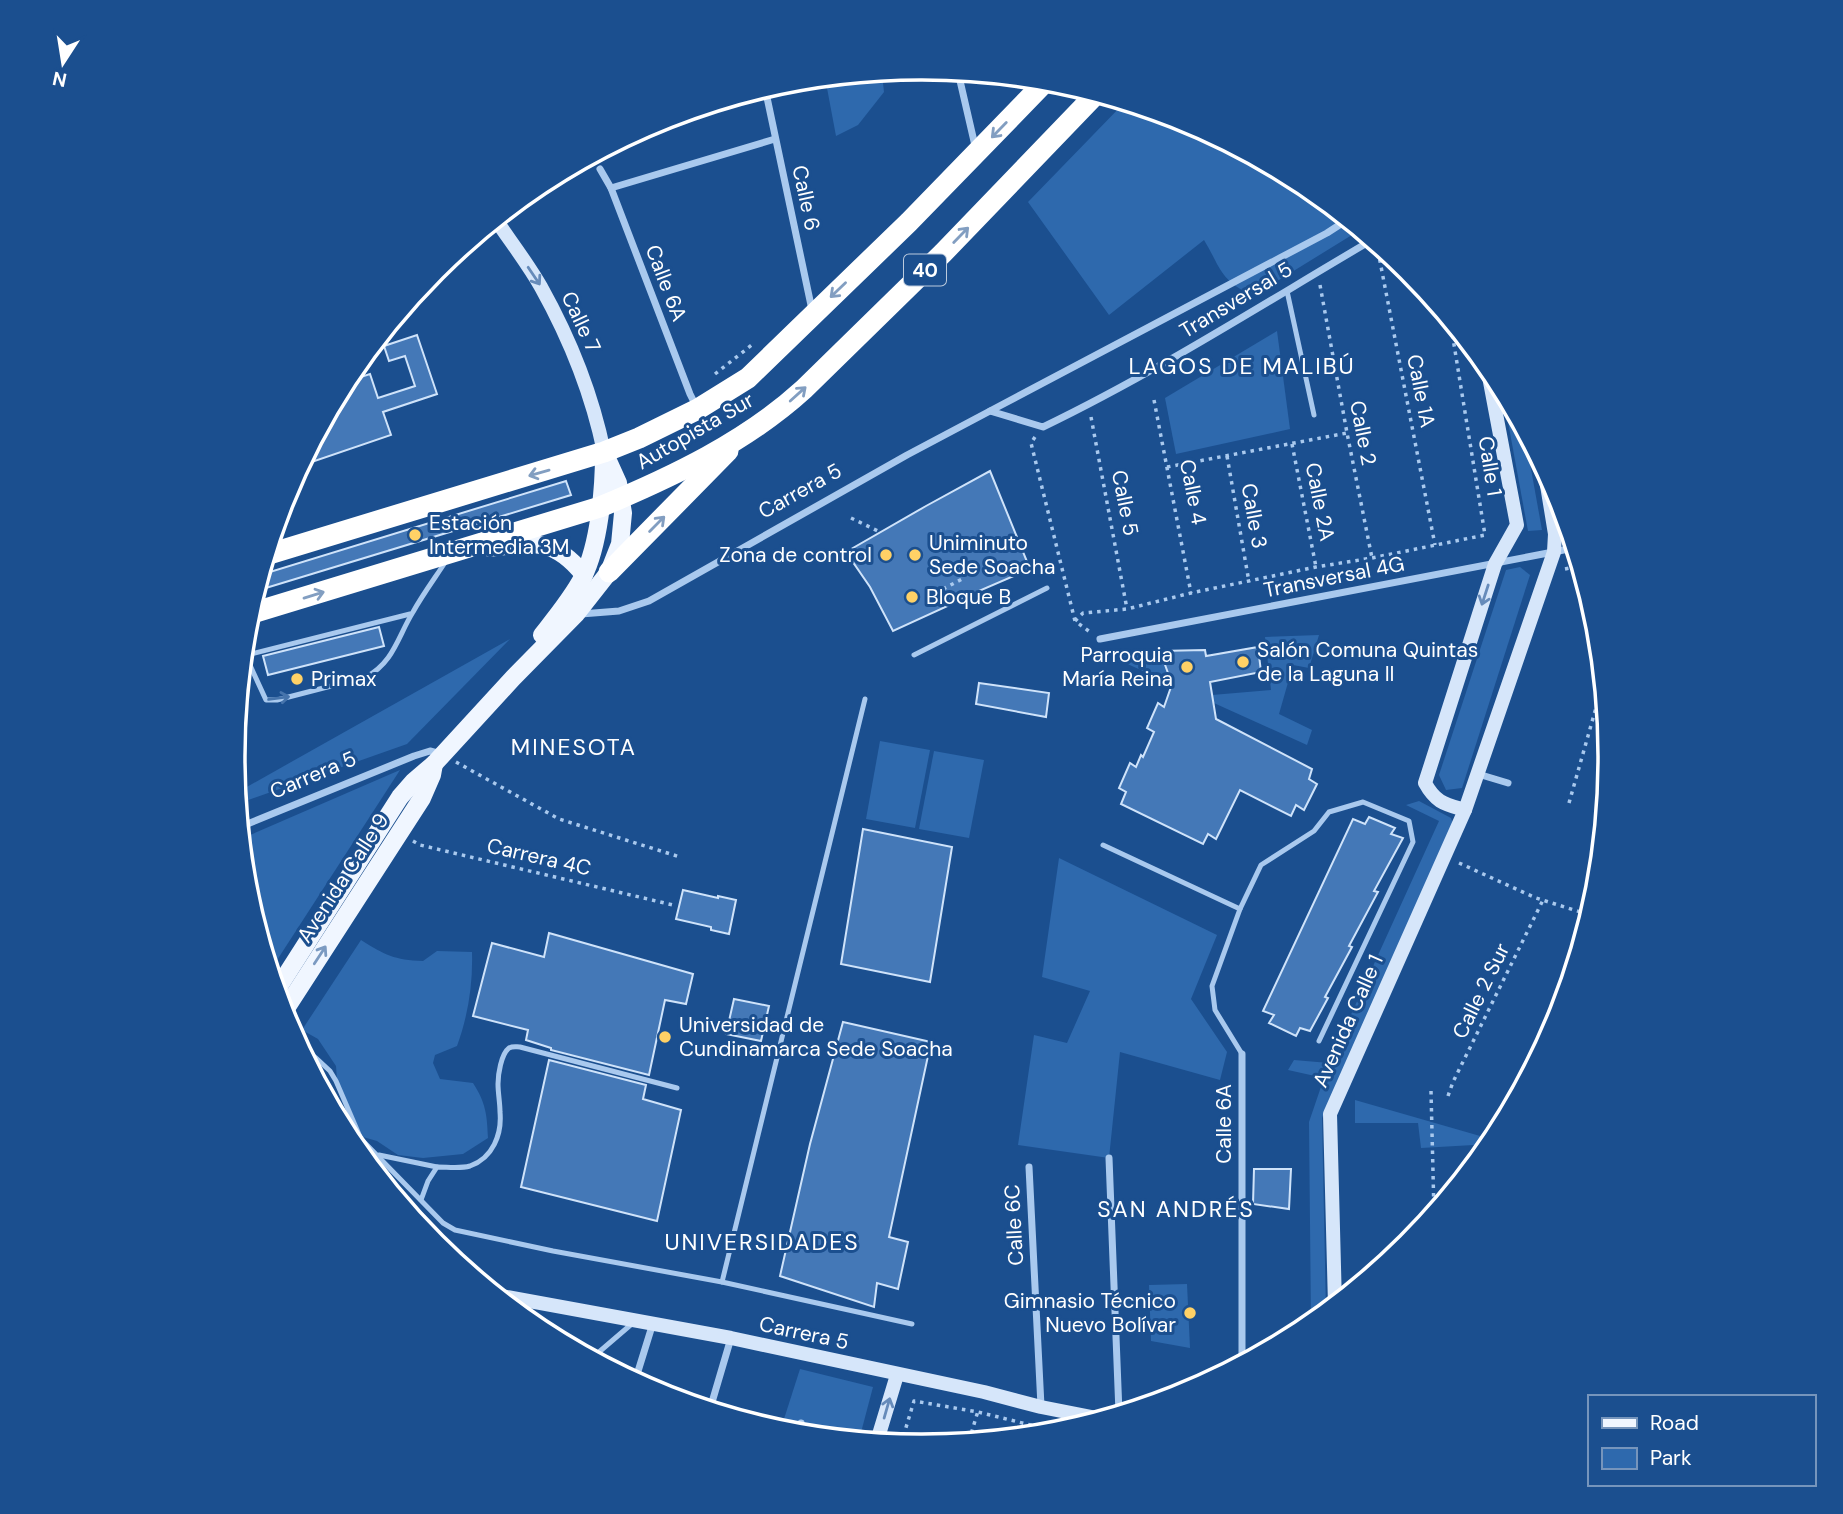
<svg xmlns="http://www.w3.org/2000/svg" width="1843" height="1514" font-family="'DM Sans',sans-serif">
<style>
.green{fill:#2e69ad}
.building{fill:#4478b7;stroke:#cfe3fa;stroke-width:2}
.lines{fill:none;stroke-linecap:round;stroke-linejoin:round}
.path{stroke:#a9c9ee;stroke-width:3.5;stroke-dasharray:3.5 5;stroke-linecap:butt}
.lane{stroke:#a9c9ee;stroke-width:5}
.street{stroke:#a9c9ee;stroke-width:7}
.secondary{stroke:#d6e6fa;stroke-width:14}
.primary{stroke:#f0f6ff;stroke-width:18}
.highway{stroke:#fff;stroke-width:21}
.oneway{stroke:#829ec1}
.oneway2{stroke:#668bba}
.oneway3{stroke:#4674ac}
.oneway4{stroke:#7b9ac1}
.poi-dot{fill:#ffd166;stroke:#1b4f8f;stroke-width:2.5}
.labels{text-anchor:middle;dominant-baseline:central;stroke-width:6;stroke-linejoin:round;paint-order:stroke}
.shield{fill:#1b4f8f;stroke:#bbcadd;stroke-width:2}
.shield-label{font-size:19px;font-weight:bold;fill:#fff}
.street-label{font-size:21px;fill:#fff;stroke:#1b4f8f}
.poi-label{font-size:21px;fill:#fff;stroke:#1b4f8f;text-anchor:start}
.neighbourhood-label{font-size:23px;letter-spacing:2px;fill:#fff;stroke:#1b4f8f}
.rim{fill:none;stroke:#fff;stroke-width:3.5}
</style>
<rect width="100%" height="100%" fill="#1b4f8f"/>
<g class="green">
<path d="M882,74L884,92L858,125L836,136L827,88Z"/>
<path d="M1125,102L1185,121L1304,185L1360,230L1253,296C1219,279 1222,270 1204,240L1109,315L1028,202Z"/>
<path d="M1277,331L1290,429L1176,454L1165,398Z"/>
<path d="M1502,389L1524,430L1542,530L1528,531Z"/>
<path d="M1520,567L1530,575L1462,788L1446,790L1439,775L1506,570Z"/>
<path d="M1319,635L1309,668L1293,665L1279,714L1312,730L1307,745L1112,657L1160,651L1212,695L1271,690L1265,637Z"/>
<path d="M510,639L407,744L237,804L236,793Z"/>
<path d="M880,741L930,750L915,828L866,819Z"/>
<path d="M934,751L984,760L969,838L919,829Z"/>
<path d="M400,770L270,971L246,891L241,839Z"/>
<path d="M1419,801L1451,818L1453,824L1322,1118L1326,1311L1311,1324L1309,1122L1324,1078L1288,1070L1294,1060L1329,1063L1439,821L1406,805Z"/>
<path d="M1059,858L1217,935L1191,999L1227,1052L1220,1080L1120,1052L1109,1158L1018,1145L1034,1035L1067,1043L1090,991L1042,977Z"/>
<path d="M361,940C385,955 394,960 423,961L437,951L472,952C473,984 468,1016 457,1046L435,1055L433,1063L440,1079L473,1083C486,1103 487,1115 488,1138L463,1154L423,1158L398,1155L377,1141L363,1137L337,1080L336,1066L318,1039L302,1030Z"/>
<path d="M1355,1100L1494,1140L1491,1144L1421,1148L1418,1123H1355Z"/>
<path d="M1187,1284L1190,1348L1151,1341L1149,1285Z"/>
<path d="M800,1369L873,1387L859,1440L784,1419Z"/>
</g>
<g class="building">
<path d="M417,335L437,394L383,412L391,435L300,466L345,382L370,374L378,398L415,386L405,356L389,361L384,346Z"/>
<path d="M990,471L1030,569L951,603L952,604L893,631L870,587L846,552L926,506Z"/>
<path d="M566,481L571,495L256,591L260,575Z"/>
<path d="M379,627L384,646L268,675L263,656Z"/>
<path d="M1258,647L1261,672L1210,682L1216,719L1312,769L1309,779L1317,784L1304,810L1296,805L1291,816L1240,790L1216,839L1208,834L1203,844L1121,804L1126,792L1119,788L1130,763L1136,767L1141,755L1143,757L1154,732L1147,728L1158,703L1164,707L1172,684L1160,651L1205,650L1206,656Z"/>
<path d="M979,683L1049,693L1046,717L976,704Z"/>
<path d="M1369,817L1395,828L1391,834L1403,838L1374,891L1378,892L1349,946L1352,947L1325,997L1328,998L1310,1031L1300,1028L1296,1036L1269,1023L1274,1015L1263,1011L1353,819L1365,824Z"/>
<path d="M863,829L952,847L930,982L841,964Z"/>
<path d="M683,890L718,898V896L736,900L729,934L711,930V927L676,919Z"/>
<path d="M549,933L693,974L686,1004L665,1000L649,1075L551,1050V1048L526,1040L528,1030L473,1016L492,943L544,957Z"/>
<path d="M734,999L769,1006L761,1041L726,1034Z"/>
<path d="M843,1022L931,1042L889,1237L908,1242L898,1289L877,1283L874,1307L780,1276L810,1144Z"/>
<path d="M549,1060L646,1085L643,1099L681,1110L657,1221L521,1187Z"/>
<path d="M1254,1169H1291L1289,1209L1253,1204Z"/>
</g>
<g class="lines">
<g class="path">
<path d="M1378,251L1435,545"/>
<path d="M1320,285L1347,433L1372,558"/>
<path d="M715,374L753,344"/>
<path d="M1154,400L1191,593"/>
<path d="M1091,417L1127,609"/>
<path d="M1035,437L1031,443L1075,621L1090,632"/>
<path d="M1292,444L1316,567"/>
<path d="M1227,456L1249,582"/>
<path d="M1167,467L1347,433"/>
<path d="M851,518L880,532"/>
<path d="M1565,569L1580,566"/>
<path d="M943,589L964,578"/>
<path d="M1075,621L1083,613L1127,609L1191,593L1316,567L1372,558L1485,535L1450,320"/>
<path d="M456,762L559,819L680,857"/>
<path d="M1569,803L1603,683"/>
<path d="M413,841L420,845L673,905"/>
<path d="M1459,863L1536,898L1590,915"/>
<path d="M1549,1037L1561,1009"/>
<path d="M1431,1091L1434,1213"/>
<path d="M1448,1096L1453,1082L1543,900"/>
<path d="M1033,1435L1036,1423"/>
<path d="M969,1441L978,1411"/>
<path d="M901,1444L914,1401L978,1412L1059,1432"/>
</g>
<g class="lane">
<path d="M1287,291L1314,415"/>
<path d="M243,650L266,700H277L366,677C394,662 398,636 413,612C423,594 435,578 446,561"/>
<path d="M247,655L410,614"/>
<path d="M914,655L1047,588"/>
<path d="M1103,845L1240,909"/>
<path d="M297,1044L316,1058L330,1071L336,1081L361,1139L443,1223L455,1230L553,1251L722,1282L912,1324"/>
<path d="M1242,1054L1215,1010L1212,986L1240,909L1261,865L1314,831L1329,812L1363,802L1409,821L1413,842L1319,1041"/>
<path d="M379,1155L437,1167"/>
<path d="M421,1200L428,1181L437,1167C448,1167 460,1169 470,1166C493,1158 502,1134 500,1112C500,1103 498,1093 498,1084C498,1075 501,1054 509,1048C513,1046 516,1047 520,1047L677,1088"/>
<path d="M722,1282L865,699"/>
<path d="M592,1358L634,1322"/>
</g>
<g class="street">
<path d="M958,72L976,150"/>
<path d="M765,88L812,310"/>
<path d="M600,169L611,188L690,394L696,406"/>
<path d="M611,188L775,139"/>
<path d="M990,411L1327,233L1347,220"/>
<path d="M581,614L619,611L649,601L907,455L990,411L1043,427C1157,372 1263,304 1372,240"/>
<path d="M1100,639L1574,548"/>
<path d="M1478,774L1508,783"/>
<path d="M240,827L414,756L430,751L441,754"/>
<path d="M1109,1158L1119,1413"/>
<path d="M1029,1167L1041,1406"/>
<path d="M1242,1363V1054"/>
<path d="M635,1381L653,1323"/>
<path d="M710,1409L731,1338"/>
<path d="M799,1434L801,1423"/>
</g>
<g class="secondary">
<path d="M496,220C511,242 528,264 541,287C570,339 592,394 604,452"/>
<path d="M1465,810C1445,804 1436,803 1425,783L1495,564L1517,525L1487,366"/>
<path d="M496,1295L731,1338L984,1392L1041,1407L1102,1419"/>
<path d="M1335,1305L1330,1114L1465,810L1554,552L1555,534L1544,467"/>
<path d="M877,1441L897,1375"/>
</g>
<g class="primary">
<path d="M490,548C532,542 555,538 584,575"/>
<path d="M542,635C557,616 572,598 583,577C599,545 604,490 604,454"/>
<path d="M276,991L400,797L414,781L434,764L513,678L576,614L609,572L620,544L623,513L618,483L604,452"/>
<path d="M283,1013L422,798L432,775L434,764"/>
</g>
<g class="highway">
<path d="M266,555L604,452L639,438L698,409L748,378L909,222L1046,81"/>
<path d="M609,572L728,451"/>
<path d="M249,614L600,507C672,477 746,442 804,389L943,253L1096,94"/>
</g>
</g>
<defs><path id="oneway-shaft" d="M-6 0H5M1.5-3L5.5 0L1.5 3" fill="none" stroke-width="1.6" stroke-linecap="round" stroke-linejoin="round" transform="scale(1.75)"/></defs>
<g class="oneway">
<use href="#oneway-shaft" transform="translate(999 130) rotate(134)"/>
<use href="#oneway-shaft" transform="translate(961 235) rotate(-46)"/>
<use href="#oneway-shaft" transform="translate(838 290) rotate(136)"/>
<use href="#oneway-shaft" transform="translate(798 394) rotate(-42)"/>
<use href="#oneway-shaft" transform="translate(539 473) rotate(164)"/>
<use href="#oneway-shaft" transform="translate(657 524) rotate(-45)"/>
<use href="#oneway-shaft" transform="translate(314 595) rotate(-17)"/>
</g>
<g class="oneway2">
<use href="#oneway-shaft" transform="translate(534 276) rotate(56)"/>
<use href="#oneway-shaft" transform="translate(1485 595) rotate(108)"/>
<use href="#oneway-shaft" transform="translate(887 1408) rotate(-74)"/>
</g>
<use class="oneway3" href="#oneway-shaft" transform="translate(279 698) rotate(-8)"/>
<use class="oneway4" href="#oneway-shaft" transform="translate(320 955) rotate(-57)"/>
<g class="poi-dot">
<circle cx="415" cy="535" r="7"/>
<circle cx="886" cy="555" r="7"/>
<circle cx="915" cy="555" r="7"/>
<circle cx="912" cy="597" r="7"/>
<circle cx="1243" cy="662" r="7"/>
<circle cx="1187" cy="667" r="7"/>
<circle cx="297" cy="679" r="7"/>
<circle cx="665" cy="1037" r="7"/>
<circle cx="1190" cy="1313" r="7"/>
</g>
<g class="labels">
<rect class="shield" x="904" y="254.5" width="42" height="31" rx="5"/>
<g class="shield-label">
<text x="925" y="270">40</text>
</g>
<g class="street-label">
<text transform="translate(806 198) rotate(78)">Calle 6</text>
<text transform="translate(666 283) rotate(69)">Calle 6A</text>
<text transform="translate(1236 300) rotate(-31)">Transversal 5</text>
<text transform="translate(581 322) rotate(65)">Calle 7</text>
<text transform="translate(1421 391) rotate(79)">Calle 1A</text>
<text transform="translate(695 431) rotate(-30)">Autopista Sur</text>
<text transform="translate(1363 433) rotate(79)">Calle 2</text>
<text transform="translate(1490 466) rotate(81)">Calle 1</text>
<text transform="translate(800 491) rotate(-29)">Carrera 5</text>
<text transform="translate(1193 492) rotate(79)">Calle 4</text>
<text transform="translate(1320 502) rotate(79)">Calle 2A</text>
<text transform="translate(1125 503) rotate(79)">Calle 5</text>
<text transform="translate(1254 516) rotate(80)">Calle 3</text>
<text transform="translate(1334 577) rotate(-11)">Transversal 4G</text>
<text transform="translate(313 775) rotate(-23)">Carrera 5</text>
<text transform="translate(539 857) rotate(13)">Carrera 4C</text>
<text transform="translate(343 878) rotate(-57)">Avenida Calle 9</text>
<text transform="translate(1481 991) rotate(-64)">Calle 2 Sur</text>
<text transform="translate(1348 1021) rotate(-66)">Avenida Calle 1</text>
<text transform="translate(1224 1124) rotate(-90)">Calle 6A</text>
<text transform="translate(1014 1225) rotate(-93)">Calle 6C</text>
<text transform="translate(804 1333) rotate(12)">Carrera 5</text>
</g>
<g class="poi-label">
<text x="429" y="523">Estación<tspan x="429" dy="24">Intermedia 3M</tspan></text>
<text x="929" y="543">Uniminuto<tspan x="929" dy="24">Sede Soacha</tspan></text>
<text x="872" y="555" text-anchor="end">Zona de control</text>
<text x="926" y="597">Bloque B</text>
<text x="1257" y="650">Salón Comuna Quintas<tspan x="1257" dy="24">de la Laguna II</tspan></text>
<text x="1173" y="655" text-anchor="end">Parroquia<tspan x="1173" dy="24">María Reina</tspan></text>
<text x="311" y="679">Primax</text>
<text x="679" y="1025">Universidad de<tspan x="679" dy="24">Cundinamarca Sede Soacha</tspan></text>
<text x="1176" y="1301" text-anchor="end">Gimnasio Técnico<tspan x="1176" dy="24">Nuevo Bolívar</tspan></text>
</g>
<g class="neighbourhood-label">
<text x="1242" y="366">LAGOS DE MALIBÚ</text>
<text x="574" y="747">MINESOTA</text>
<text x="1176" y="1209">SAN ANDRÉS</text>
<text x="762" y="1242">UNIVERSIDADES</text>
</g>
</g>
<path d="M0 0H1843V1514H0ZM921 80H922A676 676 0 0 1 1598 756V758A676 676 0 0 1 922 1434H921A676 676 0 0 1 245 758V756A676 676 0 0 1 921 80Z" fill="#1b4f8f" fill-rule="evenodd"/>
<path class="rim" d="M921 80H922A676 676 0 0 1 1598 756V758A676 676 0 0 1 922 1434H921A676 676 0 0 1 245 758V756A676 676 0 0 1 921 80Z"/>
<rect x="1588" y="1395" width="228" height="91" fill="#1b4f8f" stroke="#7695bc" stroke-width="2"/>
<rect x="1602" y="1418" width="35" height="10" fill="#f0f6ff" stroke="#7695bc" stroke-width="2"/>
<text x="1650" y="1430" font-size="21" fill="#ffffff">Road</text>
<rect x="1602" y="1448" width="35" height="21" fill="#2e69ad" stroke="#7695bc" stroke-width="2"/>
<text x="1650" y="1465" font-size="21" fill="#ffffff">Park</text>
<g transform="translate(63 63) rotate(192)" stroke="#1b4f8f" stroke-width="5" paint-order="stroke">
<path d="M0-5L12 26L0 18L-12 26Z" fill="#ffffff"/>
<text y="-10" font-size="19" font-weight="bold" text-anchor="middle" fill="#ffffff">N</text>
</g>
</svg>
